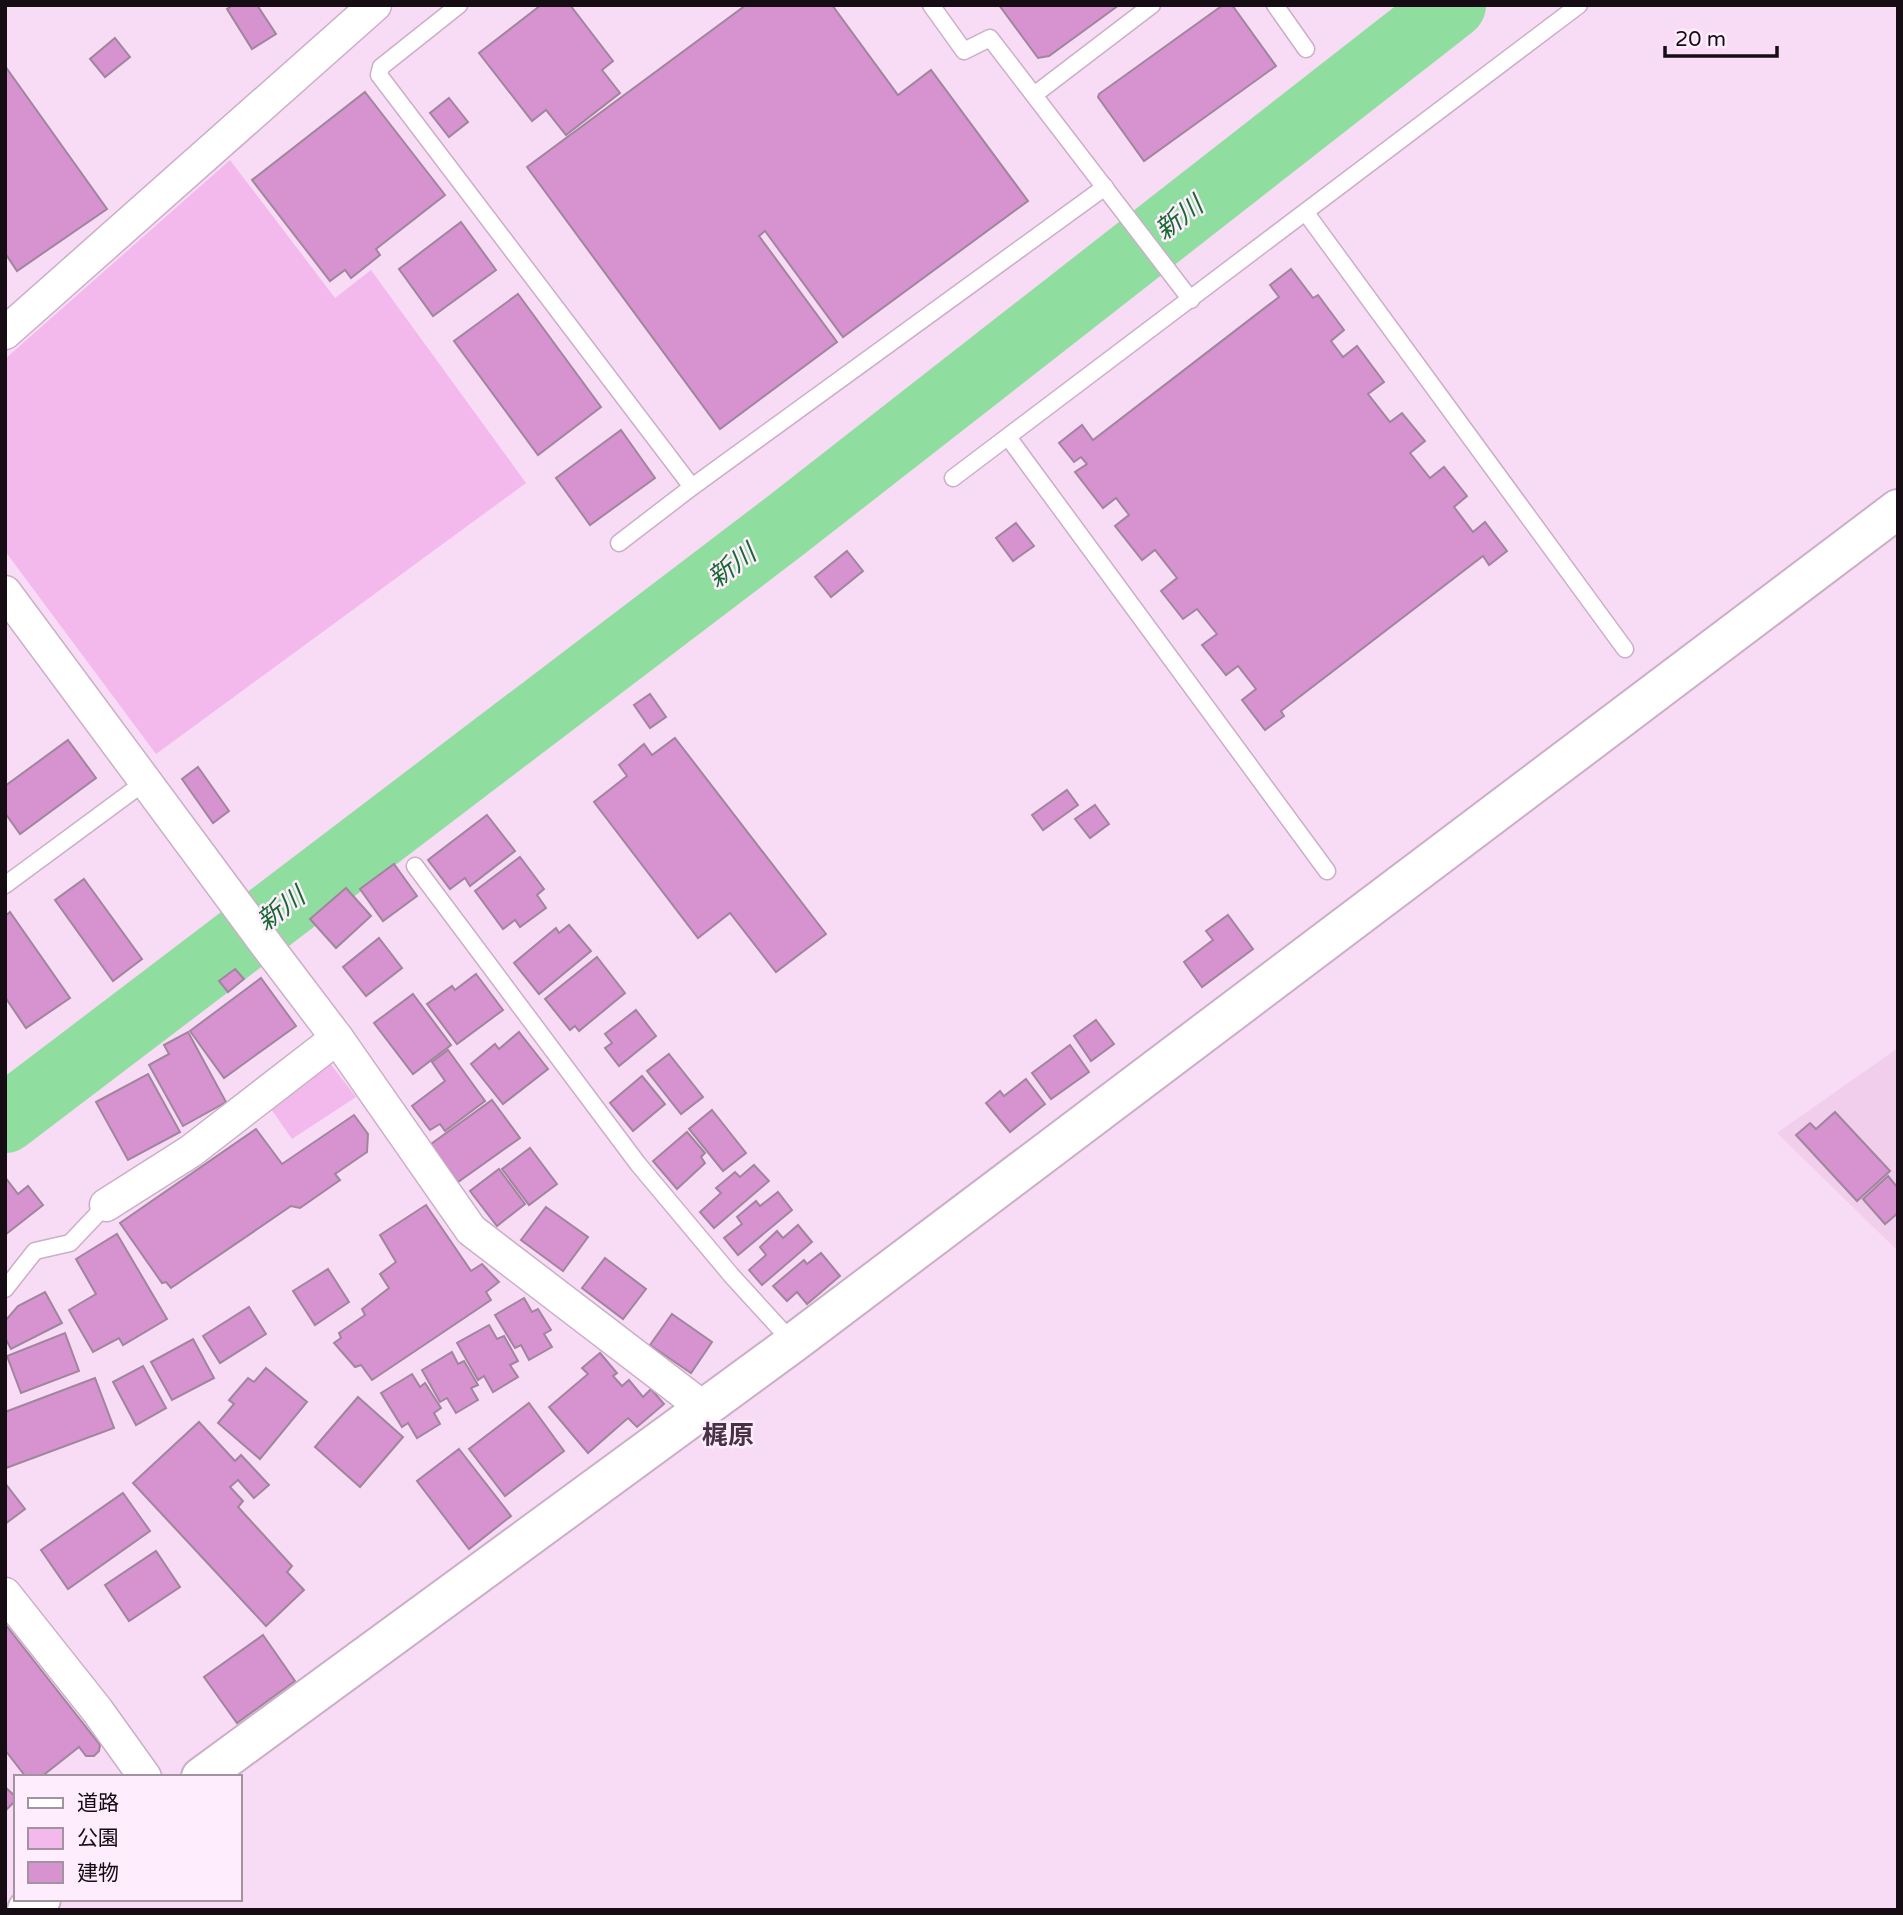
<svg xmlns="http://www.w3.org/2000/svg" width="1903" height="1915" font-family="'Varela Round','Noto Sans JP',sans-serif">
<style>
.built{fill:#f0ceec}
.green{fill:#f3b9ed}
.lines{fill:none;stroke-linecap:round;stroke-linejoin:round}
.river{stroke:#90de9f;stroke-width:68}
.building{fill:#d792d0;stroke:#a0869d;stroke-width:2}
.lane-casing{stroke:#caafc7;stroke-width:19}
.street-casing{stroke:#caafc7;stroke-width:35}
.secondary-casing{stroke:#caafc7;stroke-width:42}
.lane{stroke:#fff;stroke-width:16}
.street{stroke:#fff;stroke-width:32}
.secondary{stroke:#fff;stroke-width:38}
.labels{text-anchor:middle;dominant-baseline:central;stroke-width:5;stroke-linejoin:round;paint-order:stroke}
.water-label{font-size:26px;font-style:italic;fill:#156931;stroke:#feedfc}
.neighbourhood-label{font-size:26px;font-weight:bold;fill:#483145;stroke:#feedfc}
</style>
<rect width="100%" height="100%" fill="#f8dbf4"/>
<path class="built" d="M1898,1048V1251L1777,1133Z"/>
<g class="green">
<path d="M230,160L335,298L371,270L526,483L156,754L5,551V359Z"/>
<path d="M329,1062L356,1097L292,1139L269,1106Z"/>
</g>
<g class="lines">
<path class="river" d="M5,1119L785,526L1452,5"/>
</g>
<g class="building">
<path d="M233,5H257L276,34L252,49L227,9Z"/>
<path d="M541,5H570L613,61L602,70L620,93L566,135L546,110L532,121L479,53Z"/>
<path d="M746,5H832L898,95L931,70L1028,201L843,337L765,231L759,236L837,342L720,429L527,167Z"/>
<path d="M999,5H1119L1049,56L1038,58Z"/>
<path d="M1223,5H1232L1276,66L1144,161L1098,97L1099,94Z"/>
<path d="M115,38L130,57L105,77L90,59Z"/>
<path d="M5,66L107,209L17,271L5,253Z"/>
<path d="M365,92L445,195L376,249L380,255L351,278L345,270L330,281L252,180Z"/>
<path d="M449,98L468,122L449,137L430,113Z"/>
<path d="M461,222L496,270L433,316L399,269Z"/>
<path d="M1291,269L1313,298L1318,295L1344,330L1331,341L1343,357L1357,346L1384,382L1368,394L1390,422L1402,413L1425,441L1410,453L1430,478L1444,467L1467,496L1454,507L1473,532L1485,522L1507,551L1489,565L1483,556L1281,711L1284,716L1265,730L1242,700L1256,689L1238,666L1226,675L1202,645L1217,634L1197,609L1183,619L1161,591L1177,578L1155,550L1142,560L1115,526L1129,515L1116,498L1103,508L1075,472L1087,464L1081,457L1074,462L1059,443L1082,425L1093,440L1279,297L1270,285Z"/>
<path d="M518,294L601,407L538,455L454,341Z"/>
<path d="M621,430L655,478L590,525L556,478Z"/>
<path d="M1016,523L1034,546L1013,561L996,538Z"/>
<path d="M847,551L863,571L831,597L815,577Z"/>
<path d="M650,694L666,717L650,728L634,705Z"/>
<path d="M675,738L826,934L776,972L730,913L698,938L594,802L627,776L619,765L644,744L652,755Z"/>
<path d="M68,740L96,778L20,834L5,813V786Z"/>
<path d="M198,767L229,811L213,823L182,779Z"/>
<path d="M1067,790L1078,805L1043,830L1032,815Z"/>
<path d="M1095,805L1109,824L1090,838L1075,819Z"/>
<path d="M487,815L515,851L470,886L465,878L450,889L428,860Z"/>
<path d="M520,857L544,889L537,895L546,908L520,927L515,920L503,929L475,891Z"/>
<path d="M394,864L417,896L383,921L360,889Z"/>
<path d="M84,879L142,959L113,981L55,900Z"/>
<path d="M346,888L371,916L336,948L310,919Z"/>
<path d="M10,912L70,998L26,1028L5,997V916Z"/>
<path d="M1228,915L1253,949L1202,987L1184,962L1213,940L1206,931Z"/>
<path d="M569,925L591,951L539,994L514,963L556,928L559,933Z"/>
<path d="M379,938L402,968L366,996L343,967Z"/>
<path d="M597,957L625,993L579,1031L575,1026L570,1030L545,999Z"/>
<path d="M235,969L244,979L228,992L219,981Z"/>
<path d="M476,974L503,1010L457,1044L427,1004L452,986L455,990Z"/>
<path d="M261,978L296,1026L224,1078L190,1031Z"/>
<path d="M413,994L451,1045L413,1074L374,1023Z"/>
<path d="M636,1010L656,1036L619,1066L605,1048L612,1043L605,1034Z"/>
<path d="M1096,1020L1114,1044L1091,1061L1074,1036Z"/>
<path d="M188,1032L226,1102L183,1126L149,1065L169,1054L164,1045Z"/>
<path d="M519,1032L548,1069L503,1104L471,1064L495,1044L499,1049Z"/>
<path d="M1070,1045L1089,1072L1051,1099L1032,1073Z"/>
<path d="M448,1050L485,1101L445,1131L440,1124L430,1130L412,1106L445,1081L432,1062Z"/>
<path d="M669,1054L703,1097L681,1114L647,1071Z"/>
<path d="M148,1074L180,1132L128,1160L96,1102Z"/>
<path d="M642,1076L665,1104L633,1131L610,1103Z"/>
<path d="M1026,1079L1045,1104L1010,1132L986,1103L1000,1091L1004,1096Z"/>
<path d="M492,1100L520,1138L458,1182L431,1144Z"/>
<path d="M712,1110L746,1153L723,1171L689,1129Z"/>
<path d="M1835,1112L1890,1171L1857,1201L1796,1135L1810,1123L1816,1129Z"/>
<path d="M354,1115L368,1134L367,1152L335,1174L340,1180L300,1208L291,1206L171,1288L166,1282L162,1283L120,1223L256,1129L282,1164Z"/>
<path d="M687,1132L705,1153L701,1157L705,1163L677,1189L653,1161Z"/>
<path d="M530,1148L557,1184L529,1205L502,1169Z"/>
<path d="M754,1165L769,1181L714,1228L700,1212L721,1193L716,1188L735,1172L740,1177Z"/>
<path d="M499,1169L525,1204L497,1226L470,1191Z"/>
<path d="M1888,1176L1898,1188V1213L1885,1224L1863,1199Z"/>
<path d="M5,1177L18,1194L28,1186L43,1205L5,1235Z"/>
<path d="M778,1192L792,1210L738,1255L724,1238L742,1224L737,1217L756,1201L760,1206Z"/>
<path d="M426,1205L471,1271L482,1264L499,1282L486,1292L491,1300L372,1380L361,1365L355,1367L334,1343L341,1338L339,1333L365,1315L362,1309L389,1288L380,1274L396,1262L380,1235Z"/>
<path d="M546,1207L588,1237L563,1271L521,1240Z"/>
<path d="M798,1225L812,1242L762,1285L749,1270L766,1255L760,1247L777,1231L783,1238Z"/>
<path d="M117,1234L167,1319L123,1345L119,1338L93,1352L69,1310L96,1294L76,1259Z"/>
<path d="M821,1253L840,1276L807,1304L797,1292L787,1301L773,1286L804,1260L807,1264Z"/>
<path d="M605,1258L646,1289L623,1319L582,1288Z"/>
<path d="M328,1269L349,1302L315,1325L293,1291Z"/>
<path d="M45,1292L62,1323L11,1349L5,1338V1321L18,1306Z"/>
<path d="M524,1298L532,1312L538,1309L551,1330L544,1334L552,1347L529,1360L521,1345L515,1348L495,1315Z"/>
<path d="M249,1307L266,1334L220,1363L203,1336Z"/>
<path d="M672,1314L712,1342L691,1373L650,1345Z"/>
<path d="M489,1325L497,1339L504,1336L518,1361L510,1365L518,1377L493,1392L484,1376L478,1380L457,1343Z"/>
<path d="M65,1333L79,1371L21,1393L7,1356Z"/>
<path d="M193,1339L214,1378L172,1400L151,1362Z"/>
<path d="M452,1352L458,1364L464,1361L478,1385L471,1388L478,1400L456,1413L447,1398L440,1402L422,1370Z"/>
<path d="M600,1353L617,1373L613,1376L622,1386L629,1380L643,1397L651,1389L664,1404L637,1427L628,1418L588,1453L549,1407L588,1374L582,1368Z"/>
<path d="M143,1366L166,1408L136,1425L113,1382Z"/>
<path d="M266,1368L307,1402L260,1459L218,1423L234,1404L229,1400L248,1378L254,1382Z"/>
<path d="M412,1374L420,1387L425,1383L441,1408L434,1413L440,1424L417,1438L408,1423L402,1427L381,1393Z"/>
<path d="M95,1378L114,1428L6,1468L5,1412Z"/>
<path d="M358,1397L403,1437L360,1487L315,1447Z"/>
<path d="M529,1403L564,1451L505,1496L469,1449Z"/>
<path d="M199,1422L235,1461L241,1455L269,1485L254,1498L238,1480L230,1487L243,1501L238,1507L292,1566L287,1572L304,1590L266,1626L133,1483Z"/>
<path d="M459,1449L511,1516L469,1549L417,1481Z"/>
<path d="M5,1483L25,1509L5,1524Z"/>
<path d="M123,1493L150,1531L68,1589L41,1550Z"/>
<path d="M156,1551L180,1587L129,1621L105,1585Z"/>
<path d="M5,1624L100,1745L99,1751L94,1756H86L79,1747L41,1777H26L5,1750Z"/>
<path d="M263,1635L295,1681L237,1723L204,1677Z"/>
<path d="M5,1787L16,1797V1800L5,1811Z"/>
</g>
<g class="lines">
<defs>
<g id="lane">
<path d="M459,5L381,67L379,75L692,487"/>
<path d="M931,5L964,51L990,38L1191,300"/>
<path d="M1275,5L1306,49"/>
<path d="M1034,95L1152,5"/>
<path d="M1306,213L1625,649"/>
<path d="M1008,437L1327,871"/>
<path d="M953,478L1579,5"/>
<path d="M619,543L692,487L1105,187"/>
<path d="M415,866L638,1164L731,1275L793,1343"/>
<path d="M5,885L146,781"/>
<path d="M5,1289L35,1251L70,1243L106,1205"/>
</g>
<g id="street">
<path d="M5,333L375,5"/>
<path d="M5,592L271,951L337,1038L471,1230L705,1409"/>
<path d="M106,1205L191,1151L337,1038"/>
<path d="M5,1594L97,1710L145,1777"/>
</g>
<g id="secondary">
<path d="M201,1777L793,1343L1898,509"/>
<path d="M27,1910L41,1899"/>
</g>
</defs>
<use href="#lane" class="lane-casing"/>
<use href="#street" class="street-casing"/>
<use href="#secondary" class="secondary-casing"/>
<use href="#lane" class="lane"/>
<use href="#street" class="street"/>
<use href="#secondary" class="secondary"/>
</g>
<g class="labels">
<g class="water-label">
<text transform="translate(1179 218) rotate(-38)">新川</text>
<text transform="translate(732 566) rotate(-37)">新川</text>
<text transform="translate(281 909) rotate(-37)">新川</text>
</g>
<g class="neighbourhood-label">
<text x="728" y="1435">梶原</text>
</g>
</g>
<rect width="1903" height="1915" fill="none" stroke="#150c14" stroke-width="14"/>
<rect x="14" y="1775" width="228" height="126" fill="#feedfc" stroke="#a1939f" stroke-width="2"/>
<rect x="28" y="1798" width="35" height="10" fill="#ffffff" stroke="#a1939f" stroke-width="2"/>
<text x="77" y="1810" font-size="21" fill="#150c14">道路</text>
<rect x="28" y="1828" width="35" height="21" fill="#f3b9ed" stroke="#a1939f" stroke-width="2"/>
<text x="77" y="1845" font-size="21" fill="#150c14">公園</text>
<rect x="28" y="1862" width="35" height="21" fill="#d792d0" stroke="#a1939f" stroke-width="2"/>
<text x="77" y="1880" font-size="21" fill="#150c14">建物</text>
<path d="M1665 46v10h112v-10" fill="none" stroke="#150c14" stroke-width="3.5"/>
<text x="1675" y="46" font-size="21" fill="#150c14" stroke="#feedfc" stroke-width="5" paint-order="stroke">20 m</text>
</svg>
